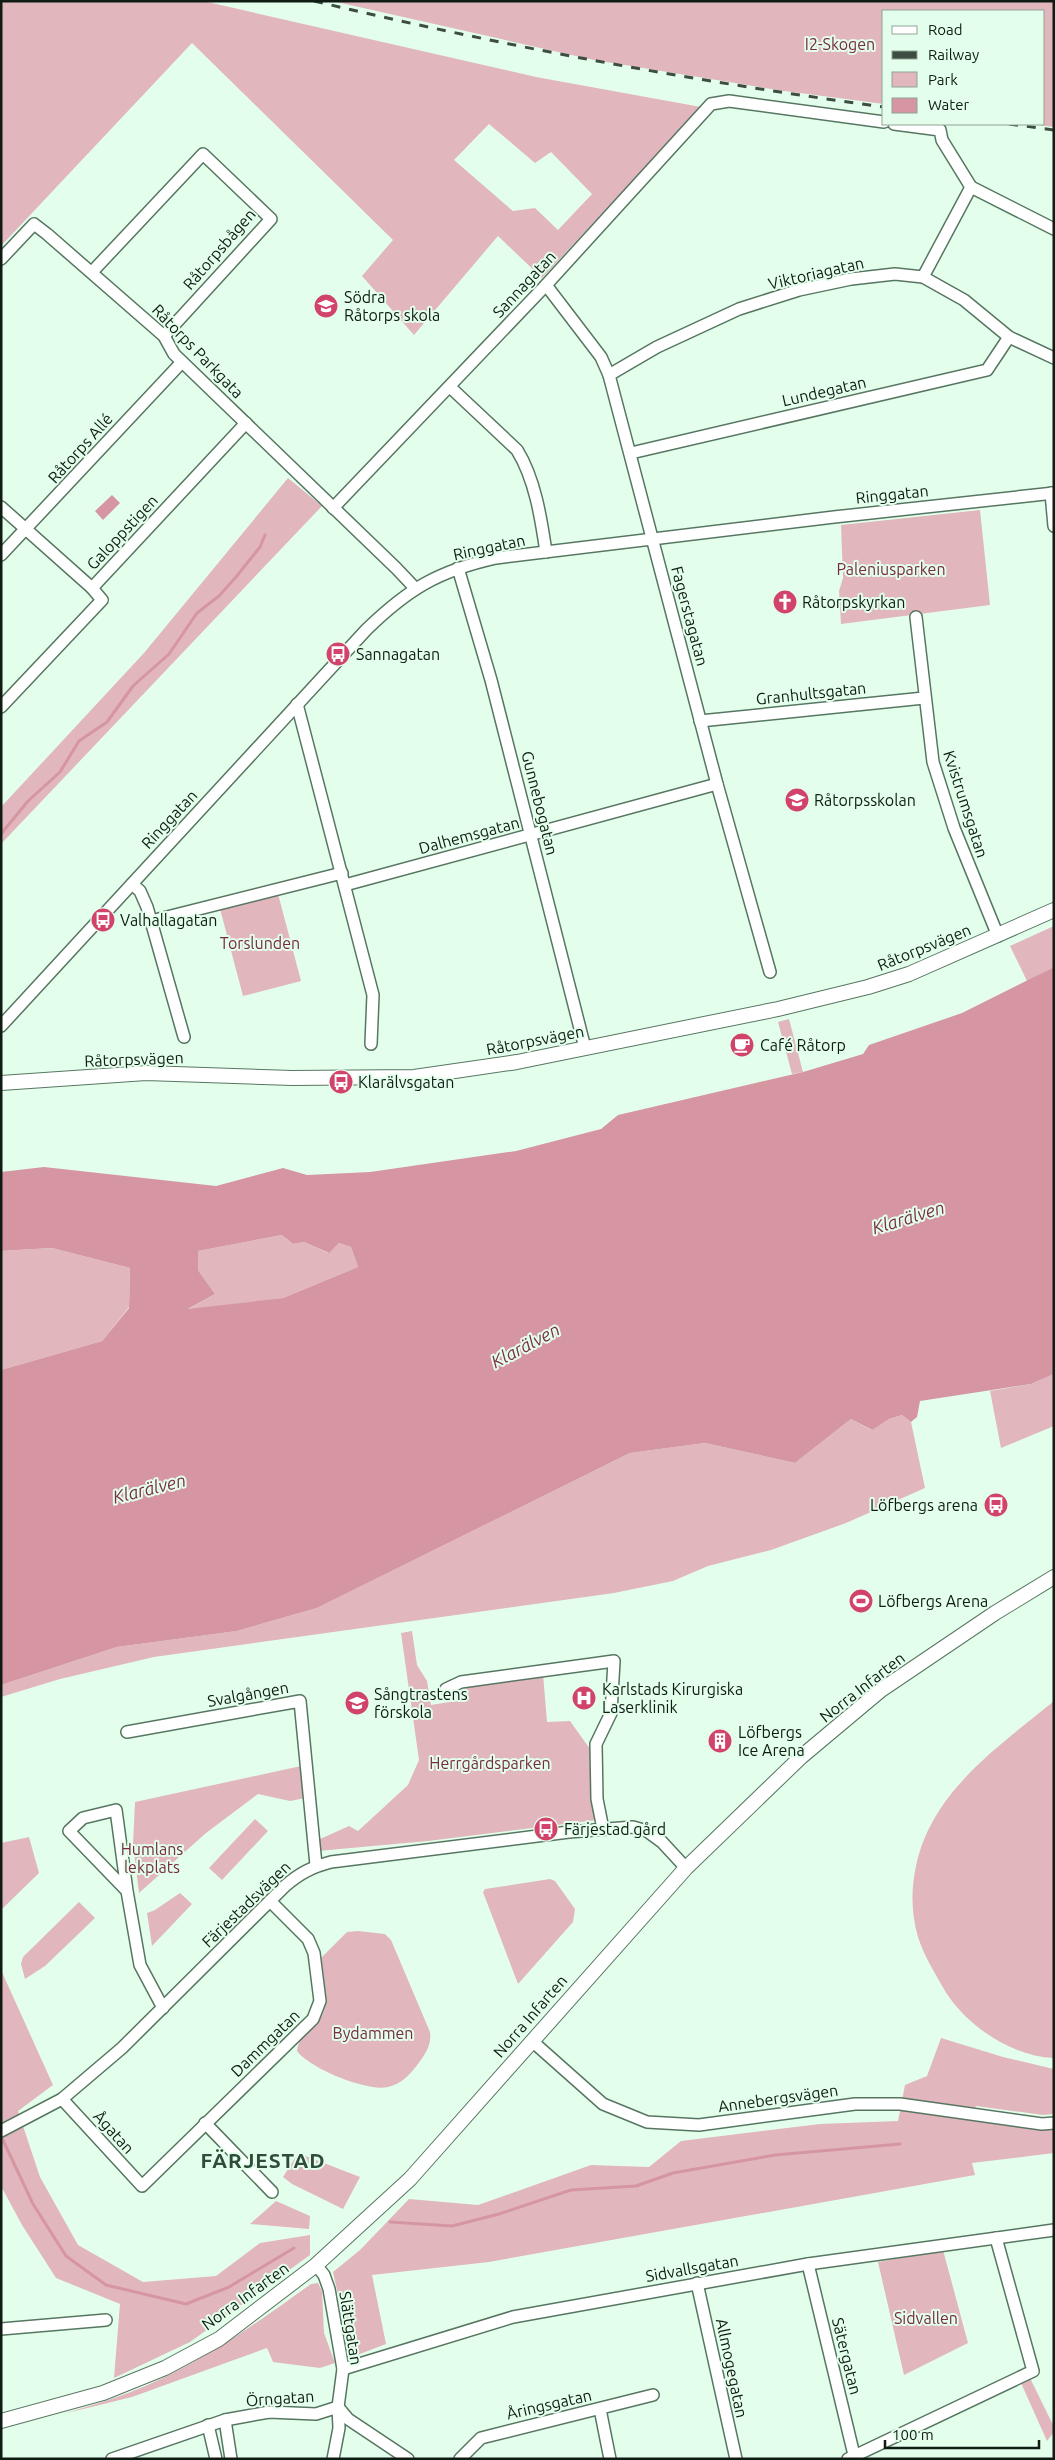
<svg xmlns="http://www.w3.org/2000/svg" width="1055" height="2460" font-family="Ubuntu,sans-serif">
<style>
.green{fill:#e2b6bd;fill-rule:evenodd}
.water{fill:#d696a1;fill-rule:evenodd}
.lines{fill:none;stroke-linecap:round;stroke-linejoin:round}
.stream{stroke:#d696a1;stroke-width:3}
.minor-casing{stroke:#577662;stroke-width:14}
.tertiary-casing{stroke:#577662;stroke-width:16}
.minor{stroke:#fff;stroke-width:11}
.tertiary{stroke:#fff;stroke-width:14}
.rail{stroke:#3d4d42;stroke-width:3;stroke-dasharray:9 9;stroke-linecap:butt}
.labels{text-anchor:middle;dominant-baseline:central;stroke-width:4;stroke-linejoin:round;paint-order:stroke}
.park-label{font-size:16px;fill:#782b3e;stroke:#e3ffeb}
.street-label{font-size:16px;fill:#0f1b13;stroke:#e3ffeb}
.poi-label{font-size:16px;fill:#0f1b13;stroke:#e3ffeb;text-anchor:start}
.water-label{font-size:18px;font-style:italic;fill:#7c2f42;stroke:#e3ffeb}
.district-label{font-size:21px;font-weight:bold;letter-spacing:1px;fill:#2f4c3a;stroke:#e3ffeb}
</style>
<rect width="100%" height="100%" fill="#e3ffeb"/>
<g class="green">
<path d="M1,1H203L536,77L701,107L542,278L498,236L414,335L362,276L393,240L192,43L1,246ZM489,124L535,163L551,152L592,194L558,230L535,208L513,211L454,160Z"/>
<path d="M332,1H1054V127L1031,124H1044V11H884V104L777,90L594,60Z"/>
<path d="M288,478L322,506L1,844V807L144,653Z"/>
<path d="M980,510L990,605L841,624L839,591L843,578L841,525Z"/>
<path d="M277,890L301,981L243,996L219,905Z"/>
<path d="M1054,926V967L1027,981L1010,946Z"/>
<path d="M789,1019L803,1072L792,1074L778,1022Z"/>
<path d="M282,1235L293,1244L304,1242L328,1253L339,1243L351,1247L358,1267L283,1298L187,1310L215,1294L198,1270V1251Z"/>
<path d="M52,1248L130,1268L129,1307L102,1341L1,1370V1251Z"/>
<path d="M1054,1374V1426L1001,1448L990,1391L1031,1384Z"/>
<path d="M902,1415L911,1422L925,1488L846,1523L771,1550L708,1566L673,1581L614,1593L154,1657L60,1679L1,1697V1685L117,1647L237,1631L317,1608L630,1453L705,1443L795,1463L851,1419L871,1430L889,1419Z"/>
<path d="M412,1631L417,1665L427,1681L431,1705L462,1700L467,1685L543,1674L547,1722L570,1721L590,1749L597,1820L428,1841L318,1851V1840L349,1826L358,1831L408,1785L419,1760L401,1633Z"/>
<path d="M1054,1701V2058C1011,2056 967,2026 945,1991C935,1973 924,1956 918,1937C911,1913 911,1889 916,1866C932,1791 998,1747 1054,1701Z"/>
<path d="M301,1766L305,1798L290,1801L258,1794L206,1833L139,1893L133,1844L135,1802Z"/>
<path d="M255,1819L268,1831L222,1880L209,1868Z"/>
<path d="M29,1837L39,1873L1,1910V1843Z"/>
<path d="M550,1879L555,1881L575,1909L573,1922L518,1984L483,1892L485,1889Z"/>
<path d="M180,1893L192,1904L152,1946L147,1913L155,1910Z"/>
<path d="M79,1902L95,1918L45,1966L25,1979L21,1964L23,1957Z"/>
<path d="M358,1931L385,1934L391,1940L430,2032C432,2045 425,2054 418,2064C410,2074 402,2084 388,2087C367,2092 309,2068 297,2051C298,2035 317,2028 323,2013C329,1997 322,1976 319,1960L347,1932Z"/>
<path d="M1,1970L53,2085L18,2111L40,2177L78,2245L143,2282L216,2276L260,2243L310,2235V2255L190,2342L114,2378L120,2304L56,2278L22,2225L1,2186Z"/>
<path d="M941,2038L1003,2057L1054,2069V2114L1043,2115L976,2106L969,2120L1036,2128H1054V2153L972,2163L975,2175L489,2262L372,2275L386,2344L352,2357L333,2272L360,2250L409,2199L478,2205L591,2165L649,2167L681,2141L820,2124L898,2121L905,2085L927,2076Z"/>
<path d="M298,2153L360,2177L343,2209L292,2184L283,2177Z"/>
<path d="M276,2201L310,2216L309,2229L250,2224Z"/>
<path d="M943,2250L968,2343L904,2375L878,2262Z"/>
<path d="M318,2283L322,2291L324,2333L335,2363L320,2368L273,2362L267,2348L132,2397L63,2414C85,2407 107,2401 128,2393C194,2368 254,2325 311,2284Z"/>
<path d="M1030,2378L1054,2427V2432L1047,2441L1021,2383Z"/>
</g>
<g class="water">
<path d="M112,495L120,503L103,520L95,511Z"/>
<path d="M1054,967V1374L1031,1384L920,1401L917,1417L911,1422L902,1415L889,1419L872,1430L851,1419L795,1463L705,1443L630,1453L317,1608L237,1631L117,1647L1,1685V1370L102,1341L129,1308L130,1268L52,1248L1,1251V1172L44,1167L216,1186L283,1168L307,1175L370,1172L516,1151L601,1129L618,1115L803,1072L863,1054L869,1045L962,1013ZM282,1235L293,1244L304,1242L329,1253L339,1243L351,1247L358,1267L283,1298L188,1309L215,1294L198,1270V1251Z"/>
</g>
<g class="lines">
<g class="stream">
<path d="M1,834L28,801L60,772L79,741L107,722L133,686L169,654L197,613L219,596L236,577L260,547L265,535"/>
<path d="M1,2136L33,2204L66,2256L106,2285L186,2304L229,2287L294,2248"/>
<path d="M390,2222L452,2226L499,2214L571,2190L636,2186L673,2173L775,2155L900,2144"/>
</g>
<defs>
<g id="minor">
<path d="M894,124L940,130L942,140L971,187"/>
<path d="M971,187L1054,229"/>
<path d="M1,259L34,224L47,234L164,336L174,354L396,568L415,588"/>
<path d="M92,272L203,154L271,219L164,336"/>
<path d="M923,277L971,187"/>
<path d="M546,285L601,357L609,375L717,784L770,972"/>
<path d="M609,375L657,347L739,309L799,290L851,279L895,274L923,277L964,300L1009,337L1054,358"/>
<path d="M450,387L517,450C535,479 541,518 546,552"/>
<path d="M631,453L987,370L1009,337"/>
<path d="M1051,493L1054,526"/>
<path d="M1,507L92,588"/>
<path d="M333,508L546,285L711,104L729,101L884,122"/>
<path d="M1,555L182,362"/>
<path d="M458,568L491,680L585,1048"/>
<path d="M916,617L933,762L954,828L998,936"/>
<path d="M297,704L373,995L371,1044"/>
<path d="M1,707L102,600L92,588L246,423"/>
<path d="M700,721L924,698"/>
<path d="M132,884L140,891L147,907L184,1037"/>
<path d="M345,885L717,784"/>
<path d="M151,921L342,873"/>
<path d="M1,1026L366,630C408,589 438,571 496,558L834,517L1054,493"/>
<path d="M446,1689L461,1682L614,1661L611,1713L596,1744L597,1799L603,1829"/>
<path d="M127,1732L300,1701L316,1865"/>
<path d="M127,1891L69,1831L83,1818L116,1810L127,1891L140,1965L163,2008"/>
<path d="M532,2041L603,2104L647,2122L699,2125L855,2104H900L1042,2124L1054,2123"/>
<path d="M62,2099L142,2186L313,2019L320,2001L314,1953L308,1939L270,1901"/>
<path d="M205,2123L272,2192"/>
<path d="M1,2131L62,2099L122,2048L285,1886C300,1873 312,1867 331,1862L569,1832L633,1827L647,1831L662,1842L686,1868"/>
<path d="M808,2264L854,2455"/>
<path d="M316,2265L324,2275L329,2289L343,2369L338,2407L339,2428L333,2459"/>
<path d="M697,2283L736,2459"/>
<path d="M1,2329L106,2320"/>
<path d="M343,2369L513,2317L808,2264L1054,2230"/>
<path d="M338,2407L348,2419L408,2459"/>
<path d="M600,2409L610,2459"/>
<path d="M225,2420L231,2459"/>
<path d="M208,2425L216,2459"/>
<path d="M112,2459L225,2420L269,2412L316,2414L338,2407"/>
<path d="M460,2459L481,2438L653,2395"/>
<path d="M848,2459L1033,2371L996,2238"/>
</g>
<g id="tertiary">
<path d="M1,1083L146,1073L292,1078L414,1077L517,1062L778,1009L868,987L909,974L1054,910"/>
<path d="M1,2421L103,2393L165,2368L219,2339L316,2265L410,2179L686,1868L801,1757L881,1690L995,1613L1054,1577"/>
</g>
</defs>
<use href="#minor" class="minor-casing"/>
<use href="#tertiary" class="tertiary-casing"/>
<use href="#minor" class="minor"/>
<use href="#tertiary" class="tertiary"/>
<g class="rail">
<path d="M314,1C503,46 692,81 884,107"/>
<path d="M1009,124L1054,130"/>
</g>
</g>
<defs>
<symbol id="school-disc" viewBox="-11 -11 22 22"><circle r="9.5" fill="#d2436b" stroke="#e3ffeb"/><path d="M0-5L7-2L0 1L-7-2ZM-4 1L0 2.5L4 1V4Q0 6-4 4Z" fill="#fff"/></symbol>
<symbol id="church-disc" viewBox="-11 -11 22 22"><circle r="9.5" fill="#d2436b" stroke="#e3ffeb"/><path d="M-1.2-6h2.4v3.5h3.3v2.4h-3.3V6h-2.4V-.1h-3.3v-2.4h3.3Z" fill="#fff"/></symbol>
<symbol id="bus-disc" viewBox="-11 -11 22 22"><circle r="9.5" fill="#d2436b" stroke="#e3ffeb"/><path d="M-5-6H5V4H4V6H2V4H-2V6H-4V4H-5ZM-3.5-4V0h7V-4ZM-3.5 1.2v1.5H-2V1.2ZM2 1.2v1.5H3.5V1.2Z" fill="#fff"/></symbol>
<symbol id="cafe-disc" viewBox="-11 -11 22 22"><circle r="9.5" fill="#d2436b" stroke="#e3ffeb"/><path d="M-5.5-4.5H6V0H3Q3 3.5 0 3.5H-2.5Q-5.5 3.5-5.5 0ZM3-3.2v2h1.7v-2ZM-6 4.5H4V6H-6Z" fill="#fff"/></symbol>
<symbol id="stadium-disc" viewBox="-11 -11 22 22"><circle r="9.5" fill="#d2436b" stroke="#e3ffeb"/><path d="M0-5a6.5 5 0 1 0 0 10a6.5 5 0 1 0 0-10ZM-3.5-1.8h7v3.6h-7Z" fill="#fff"/></symbol>
<symbol id="hospital-disc" viewBox="-11 -11 22 22"><circle r="9.5" fill="#d2436b" stroke="#e3ffeb"/><path d="M-5-5h3v3.5h4V-5h3V5h-3V1.5h-4V5h-3Z" fill="#fff"/></symbol>
<symbol id="building-disc" viewBox="-11 -11 22 22"><circle r="9.5" fill="#d2436b" stroke="#e3ffeb"/><path d="M-4-6H4V6H1V3H-1V6H-4ZM-2.5-4.3h1.7v1.8h-1.7ZM.8-4.3h1.7v1.8H.8ZM-2.5-1h1.7V.8h-1.7ZM.8-1h1.7V.8H.8Z" fill="#fff"/></symbol>
</defs>
<g fill-rule="evenodd">
<use href="#school-disc" x="312" y="292" width="28" height="28"/>
<use href="#church-disc" x="771" y="588" width="28" height="28"/>
<use href="#bus-disc" x="324" y="640" width="28" height="28"/>
<use href="#school-disc" x="783" y="786" width="28" height="28"/>
<use href="#bus-disc" x="89" y="906" width="28" height="28"/>
<use href="#cafe-disc" x="728" y="1031" width="28" height="28"/>
<use href="#bus-disc" x="327" y="1068" width="28" height="28"/>
<use href="#bus-disc" x="982" y="1491" width="28" height="28"/>
<use href="#stadium-disc" x="847" y="1587" width="28" height="28"/>
<use href="#hospital-disc" x="570" y="1684" width="28" height="28"/>
<use href="#school-disc" x="343" y="1689" width="28" height="28"/>
<use href="#building-disc" x="706" y="1727" width="28" height="28"/>
<use href="#bus-disc" x="532" y="1815" width="28" height="28"/>
</g>
<g class="labels">
<g class="park-label">
<text x="840" y="44">I2-Skogen</text>
<text x="891" y="569">Paleniusparken</text>
<text x="260" y="943">Torslunden</text>
<text x="490" y="1763">Herrgårdsparken</text>
<text x="152" y="1849">Humlans<tspan x="152" dy="18">lekplats</tspan></text>
<text x="373" y="2033">Bydammen</text>
<text x="926" y="2318">Sidvallen</text>
</g>
<g class="street-label">
<text transform="translate(219 249) rotate(-49)">Råtorpsbågen</text>
<text transform="translate(816 273) rotate(-13)">Viktoriagatan</text>
<text transform="translate(524 284) rotate(-47)">Sannagatan</text>
<text transform="translate(198 351) rotate(46)">Råtorps Parkgata</text>
<text transform="translate(824 391) rotate(-13)">Lundegatan</text>
<text transform="translate(80 448) rotate(-48)">Råtorps Allé</text>
<text transform="translate(892 494) rotate(-6)">Ringgatan</text>
<text transform="translate(122 532) rotate(-47)">Galoppstigen</text>
<text transform="translate(489 547) rotate(-12)">Ringgatan</text>
<text transform="translate(690 616) rotate(75)">Fagerstagatan</text>
<text transform="translate(811 693) rotate(-6)">Granhultsgatan</text>
<text transform="translate(540 803) rotate(76)">Gunnebogatan</text>
<text transform="translate(966 804) rotate(72)">Kvistrumsgatan</text>
<text transform="translate(169 819) rotate(-47)">Ringgatan</text>
<text transform="translate(469 835) rotate(-15)">Dalhemsgatan</text>
<text transform="translate(924 947) rotate(-22)">Råtorpsvägen</text>
<text transform="translate(535 1040) rotate(-11)">Råtorpsvägen</text>
<text transform="translate(134 1059) rotate(-2)">Råtorpsvägen</text>
<text transform="translate(862 1687) rotate(-38)">Norra Infarten</text>
<text transform="translate(248 1694) rotate(-10)">Svalgången</text>
<text transform="translate(246 1904) rotate(-44)">Färjestadsvägen</text>
<text transform="translate(530 2016) rotate(-49)">Norra Infarten</text>
<text transform="translate(265 2043) rotate(-44)">Dammgatan</text>
<text transform="translate(778 2098) rotate(-8)">Annebergsvägen</text>
<text transform="translate(114 2132) rotate(48)">Ågatan</text>
<text transform="translate(692 2268) rotate(-10)">Sidvallsgatan</text>
<text transform="translate(245 2296) rotate(-36)">Norra Infarten</text>
<text transform="translate(351 2328) rotate(81)">Slättgatan</text>
<text transform="translate(847 2356) rotate(76)">Sätergatan</text>
<text transform="translate(732 2368) rotate(78)">Allmogegatan</text>
<text transform="translate(280 2398) rotate(-4)">Örngatan</text>
<text transform="translate(549 2404) rotate(-13)">Åringsgatan</text>
</g>
<g class="poi-label">
<text x="344" y="297">Södra<tspan x="344" dy="18">Råtorps skola</tspan></text>
<text x="802" y="602">Råtorpskyrkan</text>
<text x="356" y="654">Sannagatan</text>
<text x="814" y="800">Råtorpsskolan</text>
<text x="120" y="920">Valhallagatan</text>
<text x="760" y="1045">Café Råtorp</text>
<text x="358" y="1082">Klarälvsgatan</text>
<text x="978" y="1505" text-anchor="end">Löfbergs arena</text>
<text x="878" y="1601">Löfbergs Arena</text>
<text x="602" y="1689">Karlstads Kirurgiska<tspan x="602" dy="18">Laserklinik</tspan></text>
<text x="374" y="1694">Sångtrastens<tspan x="374" dy="18">förskola</tspan></text>
<text x="738" y="1732">Löfbergs<tspan x="738" dy="18">Ice Arena</tspan></text>
<text x="564" y="1829">Färjestad gård</text>
</g>
<g class="water-label">
<text transform="translate(908 1217) rotate(-17)">Klarälven</text>
<text transform="translate(525 1345) rotate(-28)">Klarälven</text>
<text transform="translate(149 1488) rotate(-14)">Klarälven</text>
</g>
<g class="district-label">
<text x="263" y="2160">FÄRJESTAD</text>
</g>
</g>
<rect width="1055" height="2460" fill="none" stroke="#0f1b13" stroke-width="5"/>
<rect x="882" y="10" width="162" height="115" fill="#e3ffeb" stroke="#8ea495"/>
<rect x="892" y="26" width="25" height="8" fill="#ffffff" stroke="#8ea495"/>
<text x="928" y="35" font-size="15" fill="#0f1b13">Road</text>
<rect x="892" y="51" width="25" height="8" fill="#3d4d42" stroke="#8ea495"/>
<text x="928" y="60" font-size="15" fill="#0f1b13">Railway</text>
<rect x="892" y="72" width="25" height="15" fill="#e2b6bd" stroke="#8ea495"/>
<text x="928" y="85" font-size="15" fill="#0f1b13">Park</text>
<rect x="892" y="98" width="25" height="15" fill="#d696a1" stroke="#8ea495"/>
<text x="928" y="110" font-size="15" fill="#0f1b13">Water</text>
<path d="M885 2440v8h154v-8" fill="none" stroke="#0f1b13" stroke-width="2.5"/>
<text x="892" y="2440" font-size="15" fill="#0f1b13" stroke="#e3ffeb" stroke-width="4" paint-order="stroke">100 m</text>
</svg>
